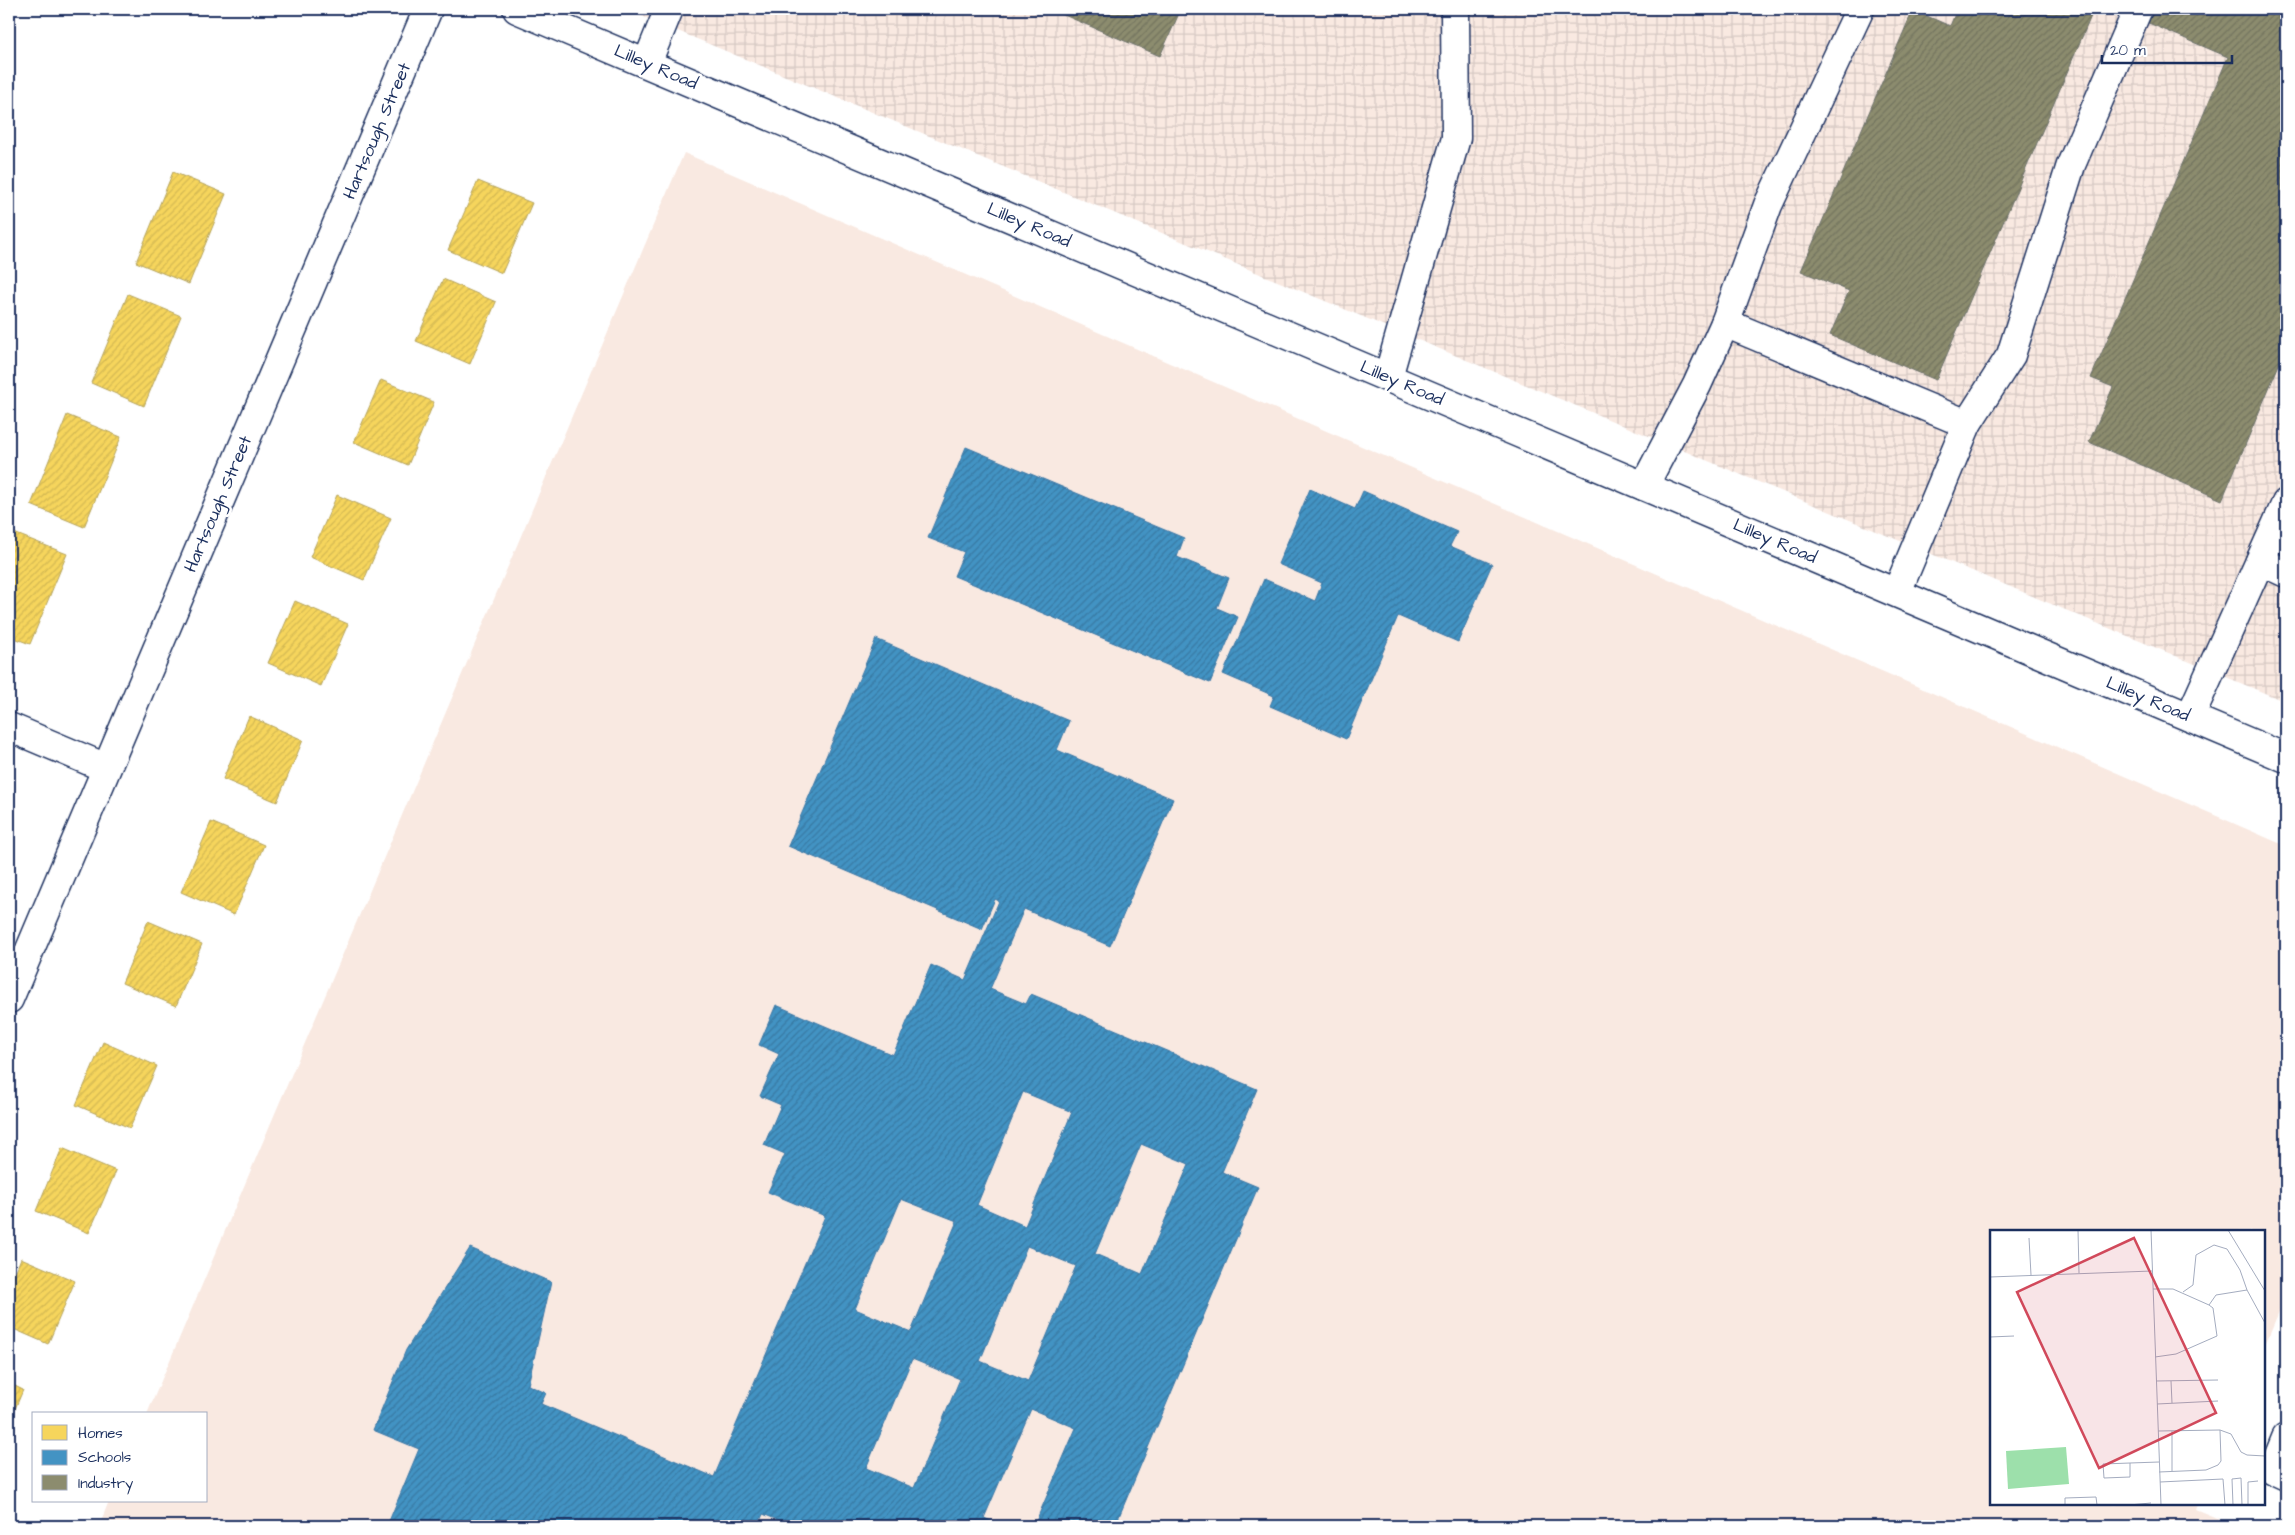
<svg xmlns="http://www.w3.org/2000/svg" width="2295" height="1535" font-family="'Architects Daughter',sans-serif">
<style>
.built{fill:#f9e9e1}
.industrial{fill:url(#industrial-grid)}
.homes{fill:url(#homes-hatch);stroke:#b4a35d}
.schools{fill:url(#schools-hatch);stroke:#3775a5;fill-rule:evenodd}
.industry{fill:url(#industry-hatch);stroke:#6a7069}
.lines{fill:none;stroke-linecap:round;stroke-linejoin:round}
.minor-casing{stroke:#1b2f5e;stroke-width:31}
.minor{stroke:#fff;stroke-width:28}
.labels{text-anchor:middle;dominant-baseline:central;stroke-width:5;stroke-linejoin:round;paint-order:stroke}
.street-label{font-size:18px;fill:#1b2f5e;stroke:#fff}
.inset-road{fill:none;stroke:#a4acbf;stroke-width:1}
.view{fill:#d1495b;fill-opacity:0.15;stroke:#d1495b;stroke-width:2.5}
.inset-edge{fill:none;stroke:#1b2f5e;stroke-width:2.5}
</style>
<defs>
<pattern id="industrial-grid" width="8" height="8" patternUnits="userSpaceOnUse" patternTransform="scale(1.25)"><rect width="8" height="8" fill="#f9e9e1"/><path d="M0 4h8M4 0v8" fill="none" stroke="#d5c8c3"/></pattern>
<pattern id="homes-hatch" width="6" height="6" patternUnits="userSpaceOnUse" patternTransform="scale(1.25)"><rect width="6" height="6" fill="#f6d55c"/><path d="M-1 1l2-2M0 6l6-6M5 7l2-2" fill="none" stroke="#d2b752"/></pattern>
<pattern id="schools-hatch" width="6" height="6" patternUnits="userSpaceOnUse" patternTransform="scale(1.25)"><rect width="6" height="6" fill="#4393c3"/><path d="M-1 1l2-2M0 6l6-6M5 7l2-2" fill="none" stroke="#3778a2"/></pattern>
<pattern id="industry-hatch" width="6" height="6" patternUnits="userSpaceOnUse" patternTransform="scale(1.25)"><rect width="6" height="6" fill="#8c8c6e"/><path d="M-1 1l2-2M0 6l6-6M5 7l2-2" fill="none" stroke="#72735e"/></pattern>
</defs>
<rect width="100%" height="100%" fill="#fff"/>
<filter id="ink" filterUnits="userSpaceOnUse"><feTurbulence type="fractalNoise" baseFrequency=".02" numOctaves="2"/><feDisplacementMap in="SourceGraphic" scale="10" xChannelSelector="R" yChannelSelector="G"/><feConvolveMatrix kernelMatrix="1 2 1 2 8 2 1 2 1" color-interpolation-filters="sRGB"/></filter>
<g filter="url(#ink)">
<path class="built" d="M684,153L2286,846V1295L2264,1347V1231H1991V1504H2197L2195,1509L2236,1526H99L109,1501H206V1414H147Z"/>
<path class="industrial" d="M625,9H2286V702Z"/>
<g class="homes">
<path d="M173,172L226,194L189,284L136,262Z"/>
<path d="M478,181L532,203L502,273L448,250Z"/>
<path d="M443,279L496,302L470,364L416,341Z"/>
<path d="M128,294L181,316L144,406L91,383Z"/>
<path d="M381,380L434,402L408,465L354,442Z"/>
<path d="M67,415L121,437L84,527L31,505Z"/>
<path d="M337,495L391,518L364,580L310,557Z"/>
<path d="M14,533L67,554L30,644L9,636V546Z"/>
<path d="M295,601L348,624L321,686L268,663Z"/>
<path d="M249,716L303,740L277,802L223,779Z"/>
<path d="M211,822L264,845L234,915L181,892Z"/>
<path d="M148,921L202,944L176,1006L122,983Z"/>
<path d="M103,1042L157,1066L130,1128L76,1105Z"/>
<path d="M62,1148L116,1171L89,1233L36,1211Z"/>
<path d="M21,1258L75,1281L48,1344L9,1327V1288Z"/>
<path d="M9,1383L23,1390L9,1423Z"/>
</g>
<g class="schools">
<path d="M966,447L1184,538L1177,557L1229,578L1217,608L1238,617L1210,683L954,576L964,552L928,538Z"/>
<path d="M1310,489L1355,509L1363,491L1457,532L1450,546L1492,564L1458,642L1398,616L1346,739L1270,706L1274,696L1223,674L1264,579L1315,601L1322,583L1278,564Z"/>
<path d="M876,639L1069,721L1057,750L1173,799L1110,946L1024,909L990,989L1026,1004L1031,994L1257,1089L1222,1172L1258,1187L1115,1526H1034L1076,1428L1031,1409L984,1518L1003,1526H793L763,1514L758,1526H387L419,1449L373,1430L406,1350L470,1248L551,1282L528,1385L546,1393L541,1404L714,1477L825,1216L768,1192L785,1154L764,1145L781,1105L760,1096L779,1054L759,1045L776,1005L893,1055L931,965L965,980L999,901L995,899L982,929L788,846ZM1023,1092L1072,1112L1025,1226L977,1205ZM1141,1144L1189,1164L1142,1274L1095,1254ZM901,1199L957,1221L911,1332L855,1309ZM1027,1246L1076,1266L1028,1381L980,1361ZM912,1359L960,1379L914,1488L866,1468Z"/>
</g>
<g class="industry">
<path d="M1050,9H1181L1160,56Z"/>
<path d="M1957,9H2094L1936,380L1830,335L1849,291L1801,271L1913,10L1950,26Z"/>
<path d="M2149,9H2286V348L2222,500L2089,442L2113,387L2091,378L2228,57L2144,21Z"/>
</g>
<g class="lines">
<defs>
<g id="minor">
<path d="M517,9L2286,758"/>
<path d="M647,63L669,9"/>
<path d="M1725,323L1967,424"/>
<path d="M1388,377L1456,138L1455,9"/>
<path d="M1644,486L1697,385L1725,323L1768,205L1860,9"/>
<path d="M2260,561L2286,573"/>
<path d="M1897,592L1967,424L2011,355L2071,165L2138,9"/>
<path d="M2190,717L2286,503"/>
<path d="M9,727L106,768"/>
<path d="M9,999L428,9"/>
<path d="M2286,1438L2273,1470L2286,1476"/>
</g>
</defs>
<use href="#minor" class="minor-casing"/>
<use href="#minor" class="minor"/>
</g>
</g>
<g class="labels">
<g class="street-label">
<text transform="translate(656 67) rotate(23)">Lilley Road</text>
<text transform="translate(377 131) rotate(-67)">Hartsough Street</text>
<text transform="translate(1029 225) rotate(23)">Lilley Road</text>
<text transform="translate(1402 383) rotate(23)">Lilley Road</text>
<text transform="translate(218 504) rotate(-67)">Hartsough Street</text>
<text transform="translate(1775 541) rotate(23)">Lilley Road</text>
<text transform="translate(2148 699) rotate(23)">Lilley Road</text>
</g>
</g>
<g transform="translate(1990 1230)">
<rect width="275" height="275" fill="#fff"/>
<path d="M76,217L79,254L18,259L16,221Z" fill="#9de0ab"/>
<path class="inset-road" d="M88,0L89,43M161,0L171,275M238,0L275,61M39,8L41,45M0,47L162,41M163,59H183L219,75L223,78L227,106L186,124L165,127M193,62L203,55L206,25L224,15L237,19L250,40L257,60M219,75L226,65L257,60L275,93M0,107L24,106M166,151L228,150M181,151L182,173M167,174L228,171M168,201L230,200L241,204L251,222L257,225L275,226M182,201V241M140,233V247L114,248L113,234L140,233L169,232M169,242L216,240L228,235L231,231L230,200M170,252L233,249L235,275M75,275V268L106,267L107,275M139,275L161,273M243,275L242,249L251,248L252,275M258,275V252L268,251"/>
<path class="view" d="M144,8L226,183L109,238L27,62Z"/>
<rect width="275" height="275" class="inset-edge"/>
</g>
<rect width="2295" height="1535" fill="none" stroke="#fff" stroke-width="30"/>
<rect x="15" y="15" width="2265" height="1505" fill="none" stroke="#1b2f5e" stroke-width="2" filter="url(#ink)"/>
<rect x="32" y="1412" width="175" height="90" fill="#ffffff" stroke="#a4acbf"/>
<rect x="42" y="1425" width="25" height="15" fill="#f6d55c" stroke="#a4acbf"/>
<text x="78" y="1438" font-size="15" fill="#1b2f5e">Homes</text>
<rect x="42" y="1450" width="25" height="15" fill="#4393c3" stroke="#a4acbf"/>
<text x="78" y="1462" font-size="15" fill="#1b2f5e">Schools</text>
<rect x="42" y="1475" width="25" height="15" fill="#8c8c6e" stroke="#a4acbf"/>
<text x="78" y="1488" font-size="15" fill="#1b2f5e">Industry</text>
<path d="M2102 55v8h130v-8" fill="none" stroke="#1b2f5e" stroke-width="2.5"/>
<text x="2110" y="55" font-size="15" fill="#1b2f5e" stroke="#ffffff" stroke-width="4" paint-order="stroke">20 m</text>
</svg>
